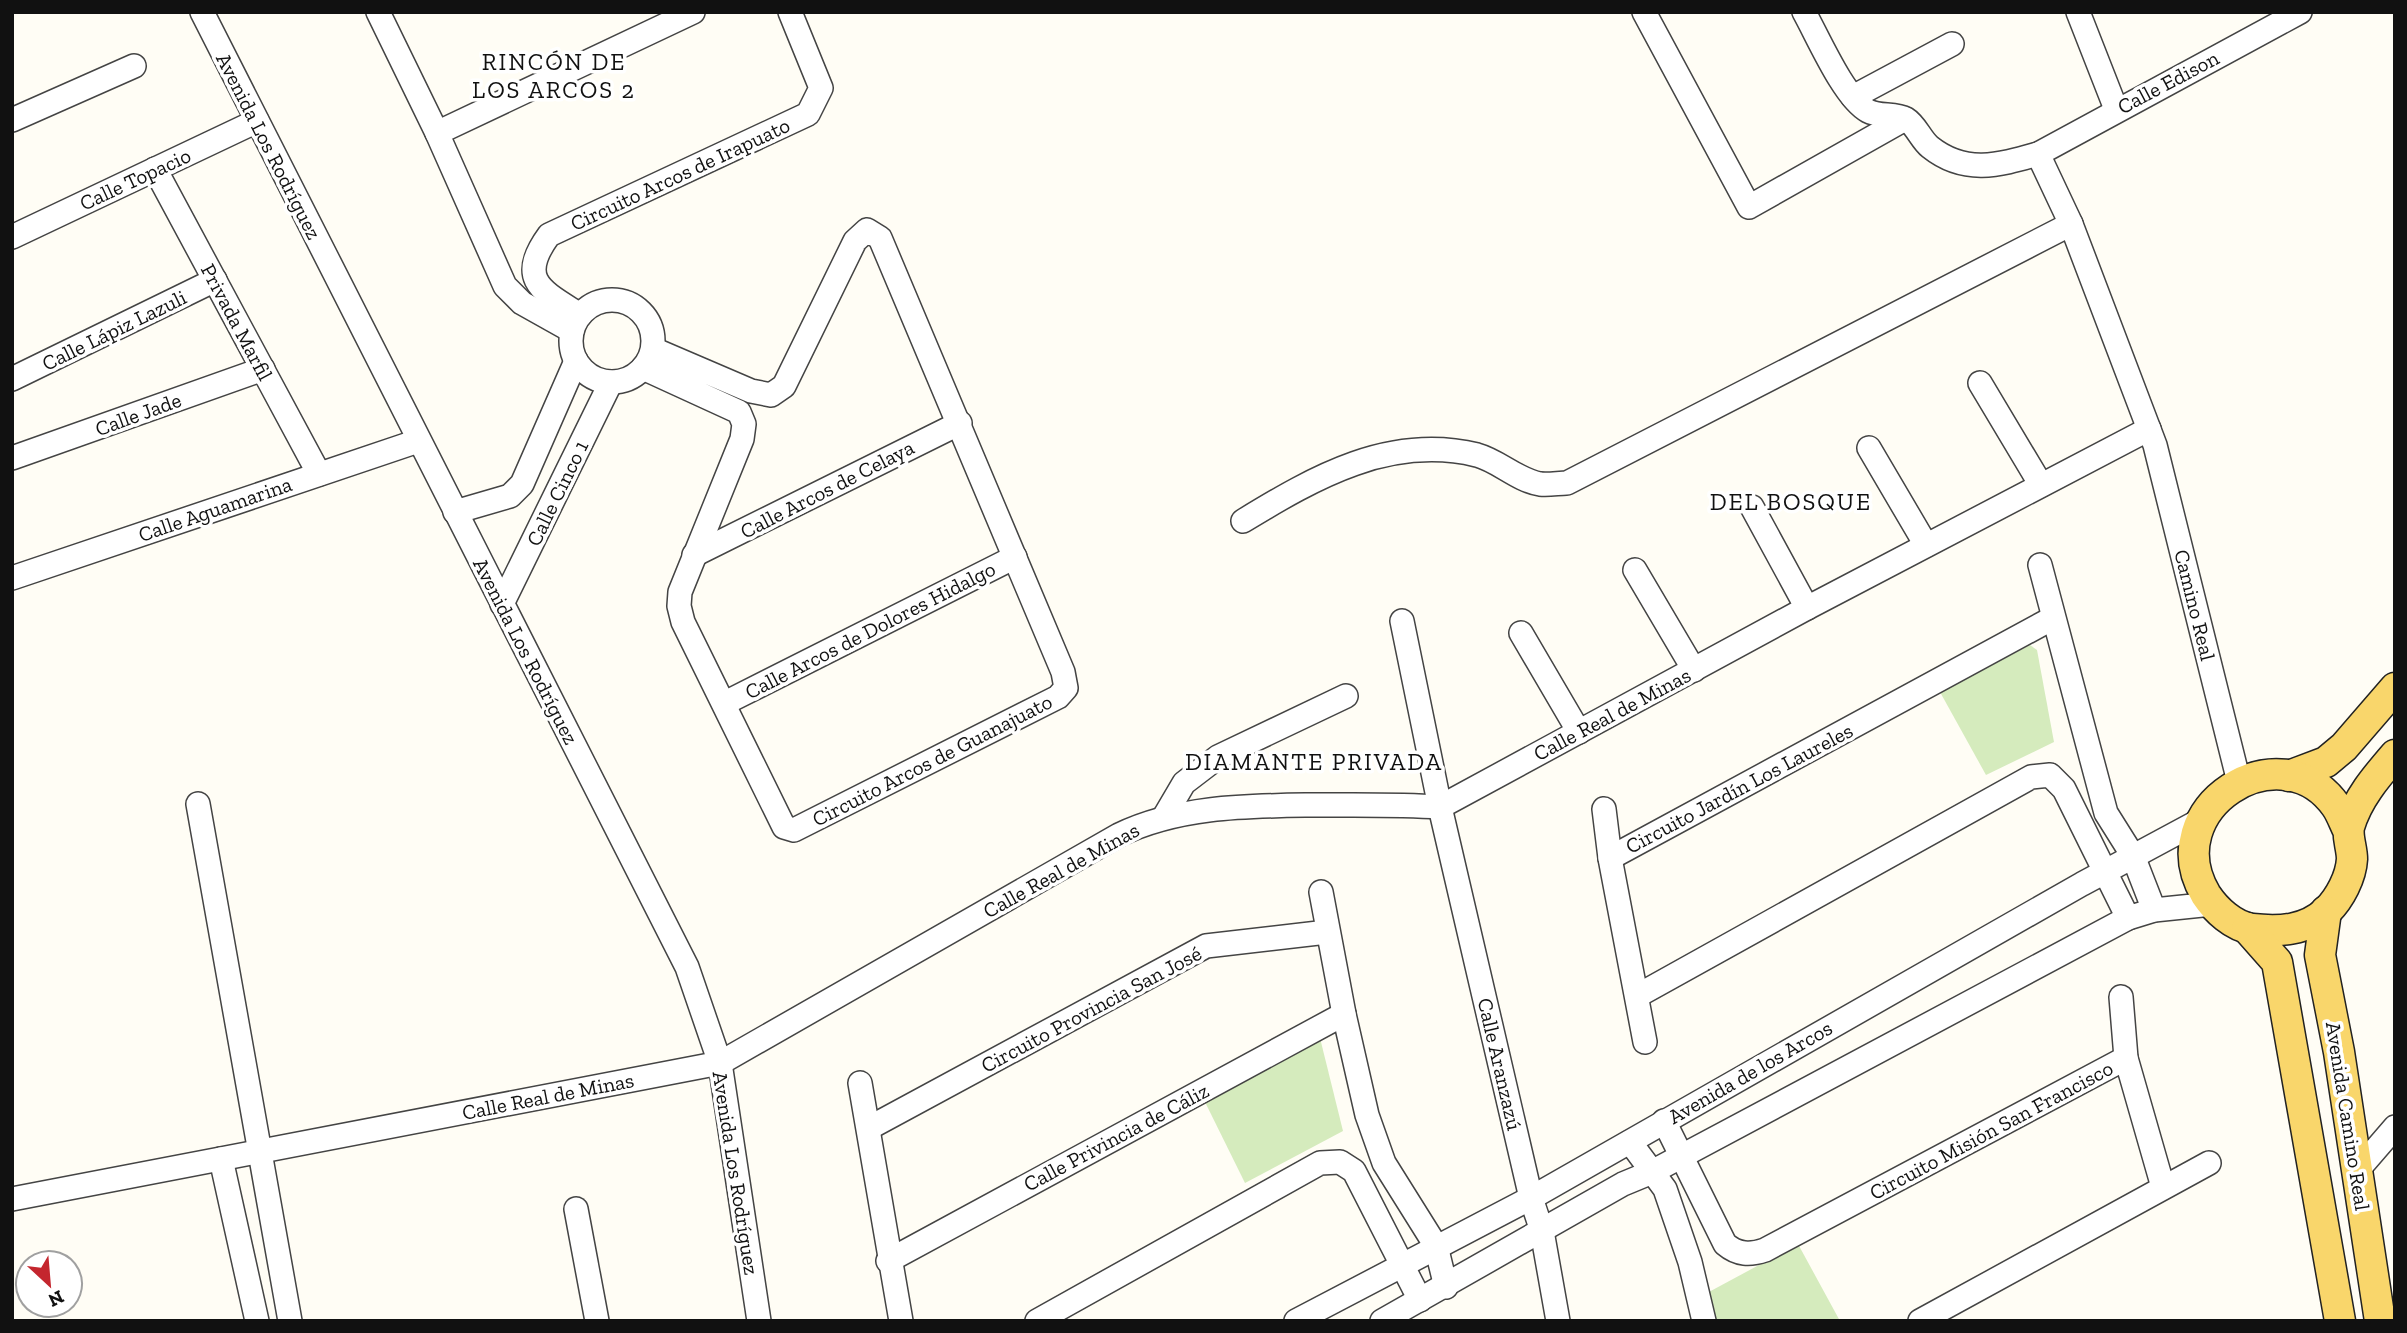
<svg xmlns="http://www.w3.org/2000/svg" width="2407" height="1333" font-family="'Zilla Slab',serif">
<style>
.green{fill:#d5ebbd}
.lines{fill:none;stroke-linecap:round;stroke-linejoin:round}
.minor-casing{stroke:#444;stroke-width:26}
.major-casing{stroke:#222;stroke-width:33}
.minor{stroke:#fff;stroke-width:23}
.major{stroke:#f9d66b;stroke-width:30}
.labels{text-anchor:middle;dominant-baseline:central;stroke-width:7;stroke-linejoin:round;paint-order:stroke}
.street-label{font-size:21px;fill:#111;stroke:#fff}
.quarter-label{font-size:24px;letter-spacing:2px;fill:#111;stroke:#fff}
</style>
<rect width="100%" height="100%" fill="#fffdf5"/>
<g class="green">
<path d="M2030,645L2037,650L2054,742L1986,775L1940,692Z"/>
<path d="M1320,1038L1343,1131L1245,1183L1204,1100Z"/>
<path d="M1798,1244L1840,1321H1713L1707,1293Z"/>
</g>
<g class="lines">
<defs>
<g id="minor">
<path d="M202,12L687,967L720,1063L759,1321"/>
<path d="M378,12L437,133L505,286L522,303L572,331"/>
<path d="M1644,12L1749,207L1905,119"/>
<path d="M1804,12C1818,37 1844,98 1868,111C1879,117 1895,113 1906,119C1916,125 1921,140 1930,147C1965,175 1999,165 2038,154L2300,12"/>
<path d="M2078,12L2116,109"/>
<path d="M1853,97L1952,44"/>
<path d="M12,120L134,66"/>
<path d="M437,133L693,12"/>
<path d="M2038,154L2071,224L2155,445L2239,782"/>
<path d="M155,169L319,474"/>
<path d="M12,237L257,121"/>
<circle cx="612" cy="341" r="41"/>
<path d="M580,315C542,291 516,280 549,235L808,114L821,88L790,12"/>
<path d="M643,368L739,412L744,424L742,439L680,592L679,606L683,622L784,827L794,830L1058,697L1066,688L1063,672L880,238L867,230L855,241L784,386L771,395L751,391L653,349"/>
<path d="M12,379L215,280"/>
<path d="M1980,383L2041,485"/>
<path d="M1869,448L1926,545"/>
<path d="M12,458L263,369"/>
<path d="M1752,507L1807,608"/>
<path d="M455,512L510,496L522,484L576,361"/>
<path d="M1243,521C1315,477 1390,434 1477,455C1499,461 1517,480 1540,484C1549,485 1559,483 1567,483L2071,224"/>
<path d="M694,555L960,423"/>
<path d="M2040,565L2106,813L2133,856L2154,910"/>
<path d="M1635,570L1694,670"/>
<path d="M12,578L418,441"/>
<path d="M502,604L611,382"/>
<path d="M1402,621L1440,807L1531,1198L1542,1231L1558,1321"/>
<path d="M1521,633L1579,732"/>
<path d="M725,703L1015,557"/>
<path d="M198,804L290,1321"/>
<path d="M1604,809L1610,858L1645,1042"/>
<path d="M1164,817L1184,783L1218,757L1346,696"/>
<path d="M1610,858L2053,618"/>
<path d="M1321,892L1344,1014L1367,1115L1384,1163L1436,1246L1446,1287"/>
<path d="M1637,996L2031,777L2050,775L2064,789L2128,918"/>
<path d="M2121,997L2126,1058L2163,1187"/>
<path d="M860,1083L901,1321"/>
<path d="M1664,1121L1725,1244C1738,1255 1750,1255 1765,1250L2126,1058"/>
<path d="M869,1128L1206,946L1327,932"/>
<path d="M1630,1142L1665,1189L1690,1262L1704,1321"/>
<path d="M221,1159L257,1321"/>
<path d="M2357,1171L2395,1127"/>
<path d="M12,1199L720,1063L1119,835C1179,806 1246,806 1312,805C1355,805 1397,804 1440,807L1807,608L2149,429"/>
<path d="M576,1209L597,1321"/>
<path d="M888,1261L1344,1014"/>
<path d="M1037,1321L1320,1163L1340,1162L1354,1171L1420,1300"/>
<path d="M1296,1321L1531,1198L2082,884L2201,820"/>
<path d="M1382,1321L1623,1184L1652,1172L2128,918L2154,910L2212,904"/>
<path d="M1920,1321L2209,1163"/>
</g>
<g id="major">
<path d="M2289,776L2326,762L2344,747L2395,688"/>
<path d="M2348,830C2344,822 2341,813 2336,806C2281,728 2154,808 2206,895C2216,910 2233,926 2252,929C2279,932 2306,931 2327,911C2340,898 2351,877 2352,859C2352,848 2347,837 2349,827C2357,799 2376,777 2395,755"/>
<path d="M2326,911L2320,955L2339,1052L2380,1321"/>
<path d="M2247,928L2277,962L2340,1321"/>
</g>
</defs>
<use href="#minor" class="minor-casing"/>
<use href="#major" class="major-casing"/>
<use href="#minor" class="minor"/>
<use href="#major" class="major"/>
</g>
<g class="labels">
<g class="street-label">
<text transform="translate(2168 82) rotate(-28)">Calle Edison</text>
<text transform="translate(269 146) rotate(63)">Avenida Los Rodríguez</text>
<text transform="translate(680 174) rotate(-25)">Circuito Arcos de Irapuato</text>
<text transform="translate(135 179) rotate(-25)">Calle Topacio</text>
<text transform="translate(237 322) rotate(62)">Privada Marfil</text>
<text transform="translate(114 330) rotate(-26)">Calle Lápiz Lazuli</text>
<text transform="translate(138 414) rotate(-20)">Calle Jade</text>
<text transform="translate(827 489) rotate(-27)">Calle Arcos de Celaya</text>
<text transform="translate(557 493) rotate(-64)">Calle Cinco 1</text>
<text transform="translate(215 509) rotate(-19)">Calle Aguamarina</text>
<text transform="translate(2195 605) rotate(76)">Camino Real</text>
<text transform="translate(870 630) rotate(-27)">Calle Arcos de Dolores Hidalgo</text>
<text transform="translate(526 651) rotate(63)">Avenida Los Rodríguez</text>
<text transform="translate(1612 714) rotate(-28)">Calle Real de Minas</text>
<text transform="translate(932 760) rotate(-27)">Circuito Arcos de Guanajuato</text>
<text transform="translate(1739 788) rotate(-28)">Circuito Jardín Los Laureles</text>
<text transform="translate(1061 870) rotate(-29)">Calle Real de Minas</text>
<text transform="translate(1091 1009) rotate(-28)">Circuito Provincia San José</text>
<text transform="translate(1500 1064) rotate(77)">Calle Aranzazú</text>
<text transform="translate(1750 1072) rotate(-30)">Avenida de los Arcos</text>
<text transform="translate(548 1096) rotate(-11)">Calle Real de Minas</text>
<text transform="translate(2348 1116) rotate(81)">Avenida Camino Real</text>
<text transform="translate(1991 1130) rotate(-28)">Circuito Misión San Francisco</text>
<text transform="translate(1116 1137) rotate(-28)">Calle Privincia de Cáliz</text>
<text transform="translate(736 1173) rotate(81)">Avenida Los Rodríguez</text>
</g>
<g class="quarter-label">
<text x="554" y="61">RINCÓN DE<tspan x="554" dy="28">LOS ARCOS 2</tspan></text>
<text x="1791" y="501">DEL BOSQUE</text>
<text x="1314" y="761">DIAMANTE PRIVADA</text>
</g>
</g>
<rect width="2407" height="1333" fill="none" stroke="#111111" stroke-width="28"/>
<g transform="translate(49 1284) rotate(154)"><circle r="33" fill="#ffffff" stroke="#a0a0a0" stroke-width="2"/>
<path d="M0-5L12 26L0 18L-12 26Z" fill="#c4262e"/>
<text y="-10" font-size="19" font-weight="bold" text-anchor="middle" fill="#111111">N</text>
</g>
</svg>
